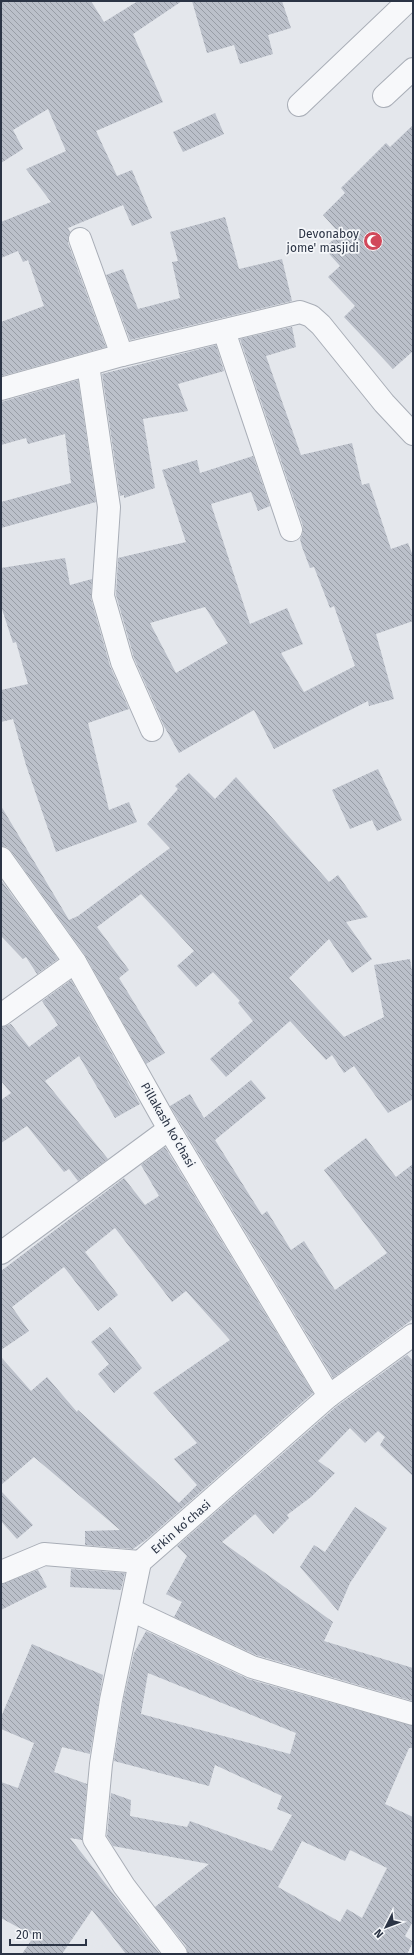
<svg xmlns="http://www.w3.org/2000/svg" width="414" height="1955" font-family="'Fira Sans',sans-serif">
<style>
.building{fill:url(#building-back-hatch);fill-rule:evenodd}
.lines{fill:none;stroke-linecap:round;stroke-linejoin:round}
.minor-casing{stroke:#a9aeb7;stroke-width:24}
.minor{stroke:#f7f8fa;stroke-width:22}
.labels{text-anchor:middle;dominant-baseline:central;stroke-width:3.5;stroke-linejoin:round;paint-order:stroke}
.poi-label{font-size:12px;fill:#2b3445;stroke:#f4f6f9;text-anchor:end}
.street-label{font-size:12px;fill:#2b3445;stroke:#f4f6f9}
</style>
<defs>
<pattern id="building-back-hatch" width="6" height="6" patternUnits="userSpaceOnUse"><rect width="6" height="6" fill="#bbc0ca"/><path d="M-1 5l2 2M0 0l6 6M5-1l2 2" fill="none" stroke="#989da6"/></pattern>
</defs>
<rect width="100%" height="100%" fill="#e4e7ec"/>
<g class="building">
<path d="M1,1H91L104,22L138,1H182L133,34L163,102L96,131L117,176L132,170L152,218L132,226L123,205L68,228L70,232L68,243L106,347L2,376L1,322L44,306L28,260L23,262L18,251L1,258V222L51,202L26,169L66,151L48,109L13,130L23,149L1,163Z"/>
<path d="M192,1H282L291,28L268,35L273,54L240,64L234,45L207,53Z"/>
<path d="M215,113L224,134L183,152L173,132Z"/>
<path d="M413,125V351L393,369L344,317L355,306L328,277L340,266L324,248L340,234L323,215L345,193L341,188L386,143L390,147Z"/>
<path d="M225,217L239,269L282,259L292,301L130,340L106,275L123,269L138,309L180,298L172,262L178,261L170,232Z"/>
<path d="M292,327L296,347L266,356L301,455L352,443L362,485L369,483L391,549L408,543L413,556V621L376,634L394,699L369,706L368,701L274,749L254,710L179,753L164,726L134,658L116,595L118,558L186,542L162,470L197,460L200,473L253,456L270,506L258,511L251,492L211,504L250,624L287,608L303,644L281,653L304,692L355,666L334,606L330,608L314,567L310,568L302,547L300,539L303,533V526L240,339ZM205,607L228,643L176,673L150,623Z"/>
<path d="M216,345L224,371L178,384L188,411L143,419L155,488L124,498V495L120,496L102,374Z"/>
<path d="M78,380L96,502L1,528V502L71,483L65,434L28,444L26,438L1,445V402Z"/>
<path d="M65,558L70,585L92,579L91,599L110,666L129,709L88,723L109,810L129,802L137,822L56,852L26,765L13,719L1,722V690L28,684L16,642L13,643L1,606V568Z"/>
<path d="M378,769L402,820L377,831L372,820L350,829L332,790Z"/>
<path d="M189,773L215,799L236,777L329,882L338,875L368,917L346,922L372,959L352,973L329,939L289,978L344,1037L384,1017L374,965L410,959L413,978V1099L388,1113L354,1066L344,1073L332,1055L326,1060L290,1021L226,1077L210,1059L253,1021L238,1003L240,1001L213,972L196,987L177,966L194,951L141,894L97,927L129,970L119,978L165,1053L146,1064L85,955L11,851L7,847L1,846V806L69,920L78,916L170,848L147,824L178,789L175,786Z"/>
<path d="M1,880L58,959L37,974L26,957L23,959L1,936Z"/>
<path d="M71,980L140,1104L115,1118L79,1056L45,1081L108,1159L78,1181L69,1169L64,1172L27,1126L1,1143V1100L11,1093L1,1081V1027L11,1024L29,1047L58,1025L42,1001Z"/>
<path d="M251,1080L266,1098L215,1140L262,1215L267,1211L291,1250L304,1241L335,1290L387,1253L324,1170L366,1138L396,1177L413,1164V1319L333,1378L170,1106L190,1094L204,1118Z"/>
<path d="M165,1147L313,1393L147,1539L133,1549L85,1545V1531L120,1530L34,1457L1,1485V1357L31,1391L47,1377L77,1412L78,1410L179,1503L197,1485L174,1459L197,1443L153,1393L230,1340L186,1291L172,1302L115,1228L85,1252L118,1295L98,1311L64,1267L12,1307L29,1331L1,1350V1271L124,1178L145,1205L159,1196L141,1165Z"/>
<path d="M110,1327L142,1368L114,1393L98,1374L109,1364L91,1342Z"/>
<path d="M407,1355L413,1361V1476L380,1445L385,1437L378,1431L365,1443L350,1428L318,1461L335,1473L311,1497L287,1515L289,1518L273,1534L255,1514L222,1542L333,1622L324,1641L413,1668V1701L256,1655L174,1617L182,1602L166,1594L187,1556L177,1546L337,1406Z"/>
<path d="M1,1491L33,1525L17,1539L1,1521Z"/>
<path d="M355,1507L387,1528L350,1583L338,1611L300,1567L314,1545L325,1552Z"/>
<path d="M71,1569L125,1573L121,1590L70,1587Z"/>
<path d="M38,1570L47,1587L1,1610V1584Z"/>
<path d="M146,1631L248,1679L413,1726V1748H409L385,1804L413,1817V1921L405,1936L413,1942L407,1954H188L186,1946L155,1907L209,1864L113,1846L107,1836L111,1793L131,1800L130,1816L187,1827L190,1821L272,1851L292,1815L277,1809L282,1796L215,1765L209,1786L114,1761L123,1702L134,1653ZM148,1673L296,1733L290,1754L141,1714ZM302,1841L345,1861L350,1850L387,1868L362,1918L347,1909L340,1922L278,1887Z"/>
<path d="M32,1644L103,1675L90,1754L62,1747L54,1772L87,1784L82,1840L70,1838L160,1954H126L92,1910L62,1954H22L34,1936L1,1918V1782L18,1788L34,1743L1,1729V1717Z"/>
</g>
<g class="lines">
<defs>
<g id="minor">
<path d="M384,96L413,69"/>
<path d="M299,105L408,1"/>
<path d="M80,239L122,355"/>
<path d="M224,331L291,530"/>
<path d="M88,365L109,507L103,596L122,662L152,730"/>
<path d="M1,389L122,355L300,312L311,316L321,325L384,403L413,434"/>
<path d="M1,858L75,962L169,1129L329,1396"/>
<path d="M1,1015L75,962"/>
<path d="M1,1253L169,1129"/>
<path d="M140,1562L111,1700L101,1764L94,1839L124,1886L176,1954"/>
<path d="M1,1572L44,1554L140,1562L329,1396L413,1335"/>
<path d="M131,1610L252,1667L413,1714"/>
</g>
</defs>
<use href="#minor" class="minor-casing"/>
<use href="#minor" class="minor"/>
</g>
<defs>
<symbol id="mosque-disc" viewBox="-11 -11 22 22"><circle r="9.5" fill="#d1495b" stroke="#f4f6f9"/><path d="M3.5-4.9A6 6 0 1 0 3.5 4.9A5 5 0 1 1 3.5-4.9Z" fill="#fff"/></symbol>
</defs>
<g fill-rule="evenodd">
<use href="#mosque-disc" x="362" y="230" width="22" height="22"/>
</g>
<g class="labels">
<g class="poi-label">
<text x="359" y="234">Devonaboy<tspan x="359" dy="14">jome' masjidi</tspan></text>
</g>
<g class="street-label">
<text transform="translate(168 1125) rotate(60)">Pillakash koʻchasi</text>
<text transform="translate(181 1527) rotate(-41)">Erkin koʻchasi</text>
</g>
</g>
<rect width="414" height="1955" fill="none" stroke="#2b3445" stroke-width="4"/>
<g transform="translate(386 1927) rotate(228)" stroke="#f4f6f9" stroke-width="3" paint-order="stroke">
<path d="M0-3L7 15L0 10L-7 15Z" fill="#2b3445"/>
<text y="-6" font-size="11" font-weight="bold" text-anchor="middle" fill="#2b3445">N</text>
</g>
<path d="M10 1939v6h76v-6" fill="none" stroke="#2b3445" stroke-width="2"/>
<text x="16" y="1939" font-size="12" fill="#2b3445" stroke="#f4f6f9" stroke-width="3" paint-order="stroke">20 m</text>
</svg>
